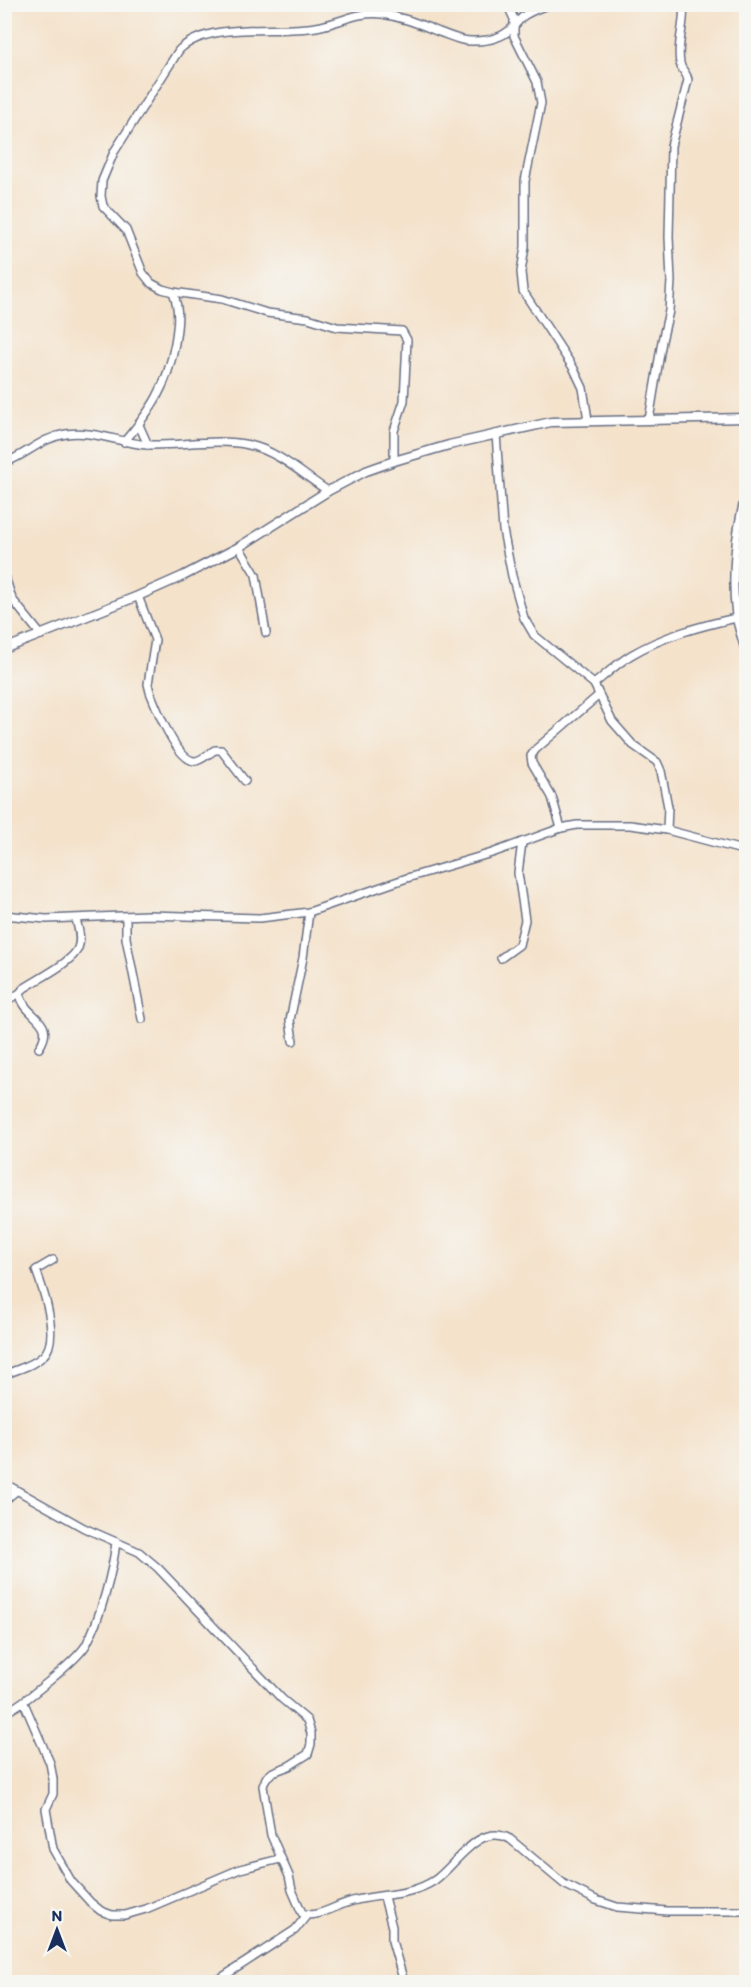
<svg xmlns="http://www.w3.org/2000/svg" width="751" height="1987" font-family="Itim,sans-serif">
<style>
.lines{fill:none;stroke-linecap:round;stroke-linejoin:round}
.minor-casing{stroke:#676e84;stroke-width:10}
.tertiary-casing{stroke:#676e84;stroke-width:11}
.minor{stroke:#fff;stroke-width:7}
.tertiary{stroke:#fff;stroke-width:8}
</style>
<rect width="100%" height="100%" fill="#f6f6f2"/>
<filter id="ink" filterUnits="userSpaceOnUse"><feTurbulence type="fractalNoise" baseFrequency=".0167" numOctaves="2"/><feDisplacementMap in="SourceGraphic" scale="12" xChannelSelector="R" yChannelSelector="G"/><feConvolveMatrix kernelMatrix="1 2 1 2 8 2 1 2 1" color-interpolation-filters="sRGB"/></filter>
<filter id="wash" filterUnits="userSpaceOnUse"><feTurbulence type="fractalNoise" baseFrequency=".008" numOctaves="4" result="noise"/><feDisplacementMap in="SourceGraphic" scale="24" xChannelSelector="R" yChannelSelector="G"/><feGaussianBlur stdDeviation="1.35" result="paint"/><feColorMatrix in="noise" values="0 0 0 0 0 0 0 0 0 0 0 0 0 0 0 0 0 1.4 0 .05"/><feComposite in="paint" operator="in"/></filter>
<g filter="url(#wash)">
<rect width="100%" height="100%" fill="#f4e2cb"/>
</g>
<g filter="url(#ink)">
<g class="lines">
<defs>
<g id="minor">
<path d="M507,4L514,19V36L537,82L541,103L525,181V247L521,272L523,291L574,369L583,388L588,420"/>
<path d="M649,420L662,341L669,311L671,281L669,237L671,146L688,80C687,72 681,71 680,63C676,43 686,24 683,4"/>
<path d="M139,425L148,445"/>
<path d="M496,434L503,530L512,576L524,618L534,635L594,684L612,721L633,745L657,762L661,771L668,807L667,830"/>
<path d="M124,442C152,409 167,387 175,343C178,325 180,310 173,292"/>
<path d="M394,461V431L404,401L407,340L402,331L337,327L308,318L267,313L222,299L173,292L162,289L151,283L143,273L126,230L103,206L101,196L102,181L114,152L179,50C210,20 276,34 316,27C340,23 357,11 382,14C402,17 421,24 439,32C451,36 462,42 474,41C489,41 502,38 512,28C517,24 520,18 525,15C533,10 542,7 550,4"/>
<path d="M4,463C27,455 40,438 66,434C93,430 121,443 148,445C180,446 218,438 249,445C278,451 303,475 328,491"/>
<path d="M746,494C735,532 731,576 736,616C738,628 743,641 746,653"/>
<path d="M239,547L256,575L266,633"/>
<path d="M4,573L12,599L41,635"/>
<path d="M138,596L155,640L148,684L150,692C156,707 177,761 195,761C201,761 209,753 215,750H221L245,781"/>
<path d="M594,684C606,674 618,663 631,655C663,636 700,626 736,618"/>
<path d="M561,828L552,797L532,763L531,756L536,749L599,695"/>
<path d="M4,915L46,919L147,915L260,918L309,912L407,878L492,853L561,828L577,825H630L667,830L746,851"/>
<path d="M126,917V938L142,1019"/>
<path d="M501,958L519,945L525,920L518,873L522,842"/>
<path d="M4,1002L20,993"/>
<path d="M293,1041L290,1020L303,958L309,912"/>
<path d="M39,1048C58,1019 23,1018 20,993L23,989C36,980 73,962 78,948C82,939 78,928 76,919"/>
<path d="M742,1310L746,1314"/>
<path d="M4,1375C17,1369 33,1366 43,1356C61,1340 43,1289 36,1270L53,1260"/>
<path d="M4,1483L84,1528L139,1552L158,1568L282,1699L307,1720L311,1733V1744L308,1754L289,1766L273,1772L266,1778L263,1786L271,1835L289,1876L292,1890L302,1913C316,1919 333,1907 346,1903C375,1893 408,1898 435,1880C457,1864 479,1822 510,1839L564,1884L596,1900L617,1907L667,1911H746"/>
<path d="M4,1501L16,1491"/>
<path d="M24,1703L50,1763L53,1779V1794L46,1809L53,1849L71,1881L91,1903L101,1911L112,1915H125L146,1909L240,1869L280,1859"/>
<path d="M4,1713C21,1706 77,1660 86,1645C100,1620 113,1570 116,1542"/>
<path d="M384,1897L392,1927V1941L404,1982"/>
<path d="M215,1982L295,1930L307,1915"/>
</g>
<path id="tertiary" d="M4,649L138,596L183,576L239,547L328,491L366,471L394,461L449,445L551,422L746,418"/>
</defs>
<use href="#minor" class="minor-casing"/>
<use href="#tertiary" class="tertiary-casing"/>
<use href="#minor" class="minor"/>
<use href="#tertiary" class="tertiary"/>
</g>
</g>
<rect width="751" height="1987" fill="none" stroke="#f6f6f2" stroke-width="24"/>
<g transform="translate(57 1930)" stroke="#f6f6f2" stroke-width="4.5" paint-order="stroke">
<path d="M0-4.5L10 22L0 15L-10 22Z" fill="#1b2f5e"/>
<text y="-9" font-size="16" font-weight="bold" text-anchor="middle" fill="#1b2f5e">N</text>
</g>
</svg>
